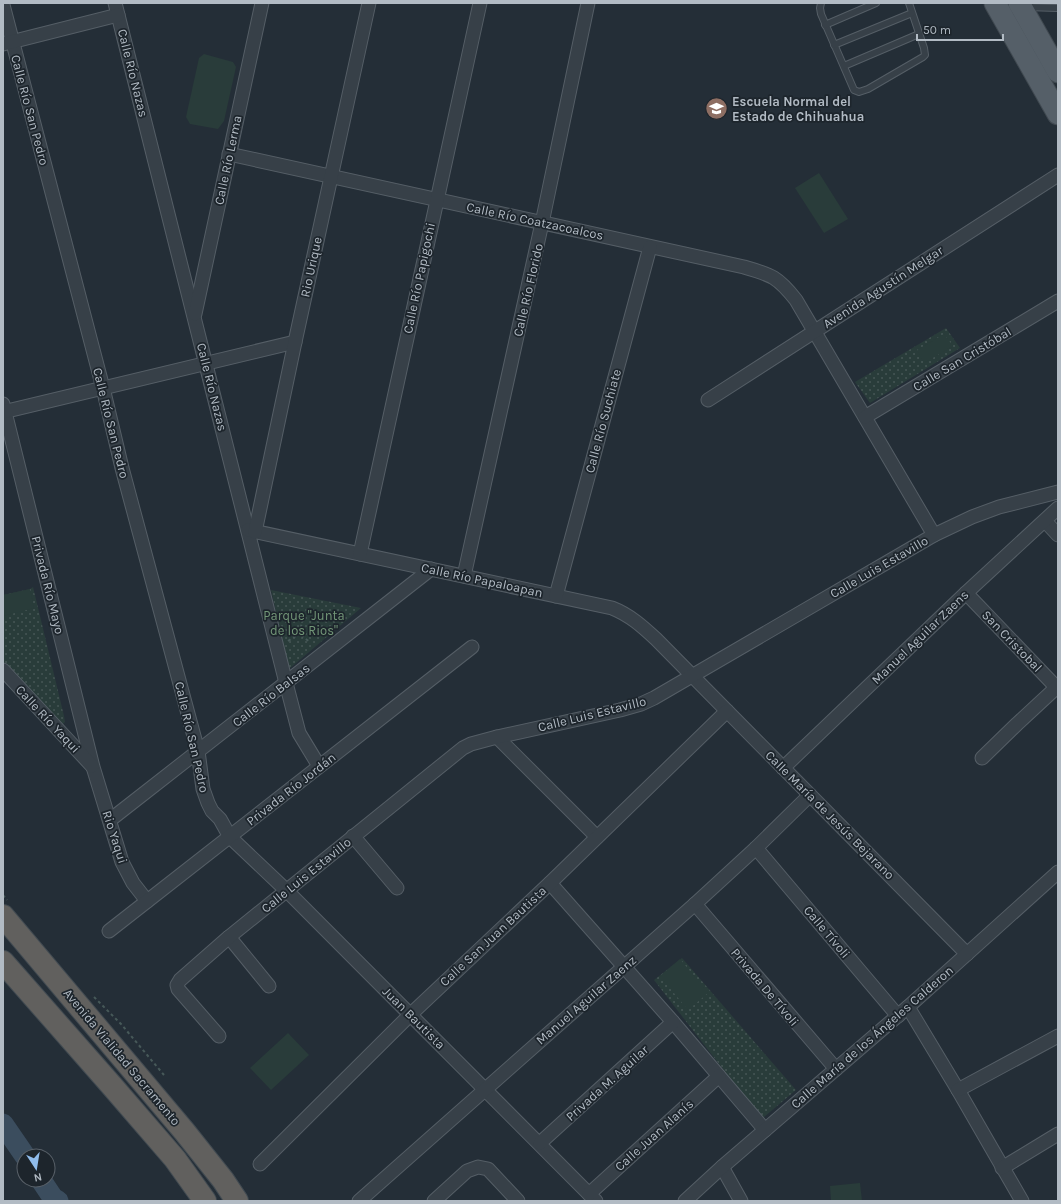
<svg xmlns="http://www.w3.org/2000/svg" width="1061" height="1204" font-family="Karla,sans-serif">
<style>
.park{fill:url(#park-dots)}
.pitch{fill:#293c3a}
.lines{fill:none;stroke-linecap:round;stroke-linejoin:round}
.river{stroke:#3b4d5e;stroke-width:21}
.service-casing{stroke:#555e66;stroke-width:8}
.minor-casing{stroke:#555e66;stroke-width:15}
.primary-casing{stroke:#404951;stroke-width:23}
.trunk-casing{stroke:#424b52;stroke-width:24}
.path{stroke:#475959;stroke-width:2;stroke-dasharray:3 3;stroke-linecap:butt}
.service{stroke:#374048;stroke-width:6}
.minor{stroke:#374048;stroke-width:13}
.primary{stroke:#555f68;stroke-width:21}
.trunk{stroke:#61605e;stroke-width:22}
.labels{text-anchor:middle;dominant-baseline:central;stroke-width:3.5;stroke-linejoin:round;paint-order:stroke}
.street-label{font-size:13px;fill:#b2bbc4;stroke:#1d252c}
.poi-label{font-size:13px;font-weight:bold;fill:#b2bbc4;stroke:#1d252c;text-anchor:start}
.park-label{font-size:13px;fill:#739778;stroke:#1d252c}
</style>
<defs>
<pattern id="park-dots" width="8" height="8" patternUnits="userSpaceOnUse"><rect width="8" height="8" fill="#293c3a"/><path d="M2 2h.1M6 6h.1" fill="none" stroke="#465655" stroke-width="1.8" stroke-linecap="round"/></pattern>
</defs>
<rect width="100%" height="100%" fill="#242e37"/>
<g class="park">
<path d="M946,328L960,348L870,403L855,382Z"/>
<path d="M33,587L64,716L65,722L61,726L3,667V595L30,589Z"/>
<path d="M271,590L361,608L289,669Z"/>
<path d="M682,958L796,1090L764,1117H760L654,980Z"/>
</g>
<g class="pitch">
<path d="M204,54L233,62L236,67L224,121L218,129L190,124L186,117L199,58Z"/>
<path d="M819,173L848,219L824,233L795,188Z"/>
<path d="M944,334L953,346L924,363L917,350Z"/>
<path d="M30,589L34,608L3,616V595Z"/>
<path d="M680,959L708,993L688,1010L660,976Z"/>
<path d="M288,1033L309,1055L271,1090L250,1068Z"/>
<path d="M860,1183L862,1201H831L830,1186Z"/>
</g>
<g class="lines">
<g class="river">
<path d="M3,1124L25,1156"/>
<path d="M41,1180L53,1198L58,1201"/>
</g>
<defs>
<g id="service">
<path d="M821,3L820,8L821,14L854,90L859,92L868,89L923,57L925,55L924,48L909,3"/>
<path d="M1026,7L1057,8"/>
<path d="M825,25L876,3"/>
<path d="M834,45L912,13"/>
<path d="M844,66L919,34"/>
</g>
<g id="minor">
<path d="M115,3L286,683L299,733L319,766"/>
<path d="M3,5L103,388L122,468L198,751L203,789L208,803L212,811L220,819L230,837L287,891L596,1201"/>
<path d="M3,44L118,15"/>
<path d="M229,154L744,267C772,275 778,277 796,300L934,535"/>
<path d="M195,314L262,3"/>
<path d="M708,400L1058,175"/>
<path d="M3,404L93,767L122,862L133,883L147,901"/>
<path d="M3,412L295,342"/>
<path d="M865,417L1058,301"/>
<path d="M1045,521L1058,535"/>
<path d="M248,530L612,608C630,615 643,627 656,639L967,954"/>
<path d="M255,532L295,342L369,3"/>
<path d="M360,554L480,3"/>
<path d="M464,576L542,223L588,3"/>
<path d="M966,593L1058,689"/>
<path d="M556,596L650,247"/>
<path d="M3,670L92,766"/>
<path d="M497,737L597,837"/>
<path d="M982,758L1017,724L1058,686"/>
<path d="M783,768L966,593L1058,508"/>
<path d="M110,820L431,569"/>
<path d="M353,836L397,888"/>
<path d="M756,848L898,1016"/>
<path d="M550,883L673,1022L765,1130"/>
<path d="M695,904L836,1069"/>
<path d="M109,931L472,647"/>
<path d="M229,937L269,986"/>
<path d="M908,1007L958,1090L1022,1201"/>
<path d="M219,1036L178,989L177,985L180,980L229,937L463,748L471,744L497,737L620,710L641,704L654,698L934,535L972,517L999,507L1058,492"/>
<path d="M958,1090L1058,1036"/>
<path d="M540,1143L673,1022"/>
<path d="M260,1164L410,1015L550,883L727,711"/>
<path d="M722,1167L741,1201"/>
<path d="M1002,1168L1058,1134"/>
<path d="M589,1194L719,1076"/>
<path d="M359,1201L695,904L756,848L810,795"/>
<path d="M434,1201L467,1171L478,1167L488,1169L518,1201"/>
<path d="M685,1201L722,1167L908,1007L1058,872"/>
</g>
<g id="primary">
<path d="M995,3L1058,114"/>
<path d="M1019,3L1058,72"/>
</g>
<g id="trunk">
<path d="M3,916L184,1131L223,1180L237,1201"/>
<path d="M3,962L112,1086L175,1159L205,1201"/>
</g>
</defs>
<use href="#service" class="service-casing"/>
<use href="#minor" class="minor-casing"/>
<use href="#primary" class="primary-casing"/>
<use href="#trunk" class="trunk-casing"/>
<g class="path">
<path d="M303,619L299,634L310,642"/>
<path d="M288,641L299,634"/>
<path d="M3,895L7,900"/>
<path d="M94,997L121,1024L164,1075"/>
</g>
<use href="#service" class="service"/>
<use href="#minor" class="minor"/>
<use href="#primary" class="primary"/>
<use href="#trunk" class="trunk"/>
</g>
<defs>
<symbol id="university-disc" viewBox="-11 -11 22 22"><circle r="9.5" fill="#8d6e63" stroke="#1d252c"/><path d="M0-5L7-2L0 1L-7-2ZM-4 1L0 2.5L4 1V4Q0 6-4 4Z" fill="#fff"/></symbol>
</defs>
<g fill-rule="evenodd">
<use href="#university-disc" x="704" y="96" width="25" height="25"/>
</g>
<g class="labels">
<g class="street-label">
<text transform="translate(133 73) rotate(76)">Calle Río Nazas</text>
<text transform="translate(30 110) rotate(75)">Calle Río San Pedro</text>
<text transform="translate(228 160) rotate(-78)">Calle Río Lerma</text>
<text transform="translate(535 221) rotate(12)">Calle Río Coatzacoalcos</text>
<text transform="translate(311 267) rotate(-78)">Rio Urique</text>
<text transform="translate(419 278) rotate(-78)">Calle Río Papigochi</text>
<text transform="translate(883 287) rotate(-33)">Avenida Agustín Melgar</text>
<text transform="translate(528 290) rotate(-77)">Calle Río Florido</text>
<text transform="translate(962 359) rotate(-31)">Calle San Cristóbal</text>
<text transform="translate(212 387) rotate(76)">Calle Río Nazas</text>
<text transform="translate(603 421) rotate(-75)">Calle Río Suchiate</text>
<text transform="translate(111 423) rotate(76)">Calle Río San Pedro</text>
<text transform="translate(879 567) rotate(-30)">Calle Luis Estavillo</text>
<text transform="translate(482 580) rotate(12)">Calle Río Papaloapan</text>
<text transform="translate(48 585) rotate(76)">Privada Río Mayo</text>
<text transform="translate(920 637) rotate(-44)">Manuel Aguilar Zaens</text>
<text transform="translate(1012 641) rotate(46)">San Cristobal</text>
<text transform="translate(271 695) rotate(-38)">Calle Río Balsas</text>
<text transform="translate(592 714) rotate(-14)">Calle Luis Estavillo</text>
<text transform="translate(48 719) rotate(47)">Calle Río Yaqui</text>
<text transform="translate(192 737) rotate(77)">Calle Río San Pedro</text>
<text transform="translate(291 789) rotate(-38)">Privada Río Jordán</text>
<text transform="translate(830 815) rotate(45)">Calle María de Jesús Bejarano</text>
<text transform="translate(115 837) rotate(72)">Rio Yaqui</text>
<text transform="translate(306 875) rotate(-39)">Calle Luis Estavillo</text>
<text transform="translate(827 932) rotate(50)">Calle Tívoli</text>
<text transform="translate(493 936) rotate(-43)">Calle San Juan Bautista</text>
<text transform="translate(765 987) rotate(50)">Privada De Tívoli</text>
<text transform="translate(586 1000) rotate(-41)">Manuel Aguilar Zaenz</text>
<text transform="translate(414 1018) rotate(45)">Juan Bautista</text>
<text transform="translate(872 1037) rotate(-41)">Calle María de los Ángeles Calderon</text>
<text transform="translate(122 1057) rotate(50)">Avenida Vialidad Sacramento</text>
<text transform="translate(607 1083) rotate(-42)">Privada M. Aguilar</text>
<text transform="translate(654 1135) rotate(-42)">Calle Juan Alanís</text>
</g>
<g class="poi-label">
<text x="732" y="101">Escuela Normal del<tspan x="732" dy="15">Estado de Chihuahua</tspan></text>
</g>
<g class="park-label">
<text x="304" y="615">Parque "Junta<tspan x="304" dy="15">de los Rios"</tspan></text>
</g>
</g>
<rect width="1061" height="1204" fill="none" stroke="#b2bbc4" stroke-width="8"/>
<g transform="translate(36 1168) rotate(168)"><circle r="19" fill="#1d252c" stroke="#596169"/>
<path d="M0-3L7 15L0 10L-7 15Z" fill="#8fbcec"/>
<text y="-6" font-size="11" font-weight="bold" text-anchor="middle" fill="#b2bbc4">N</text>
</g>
<path d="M917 34v6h86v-6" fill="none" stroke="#b2bbc4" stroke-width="2"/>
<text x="923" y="34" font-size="12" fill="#b2bbc4" stroke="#1d252c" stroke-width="3" paint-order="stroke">50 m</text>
</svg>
